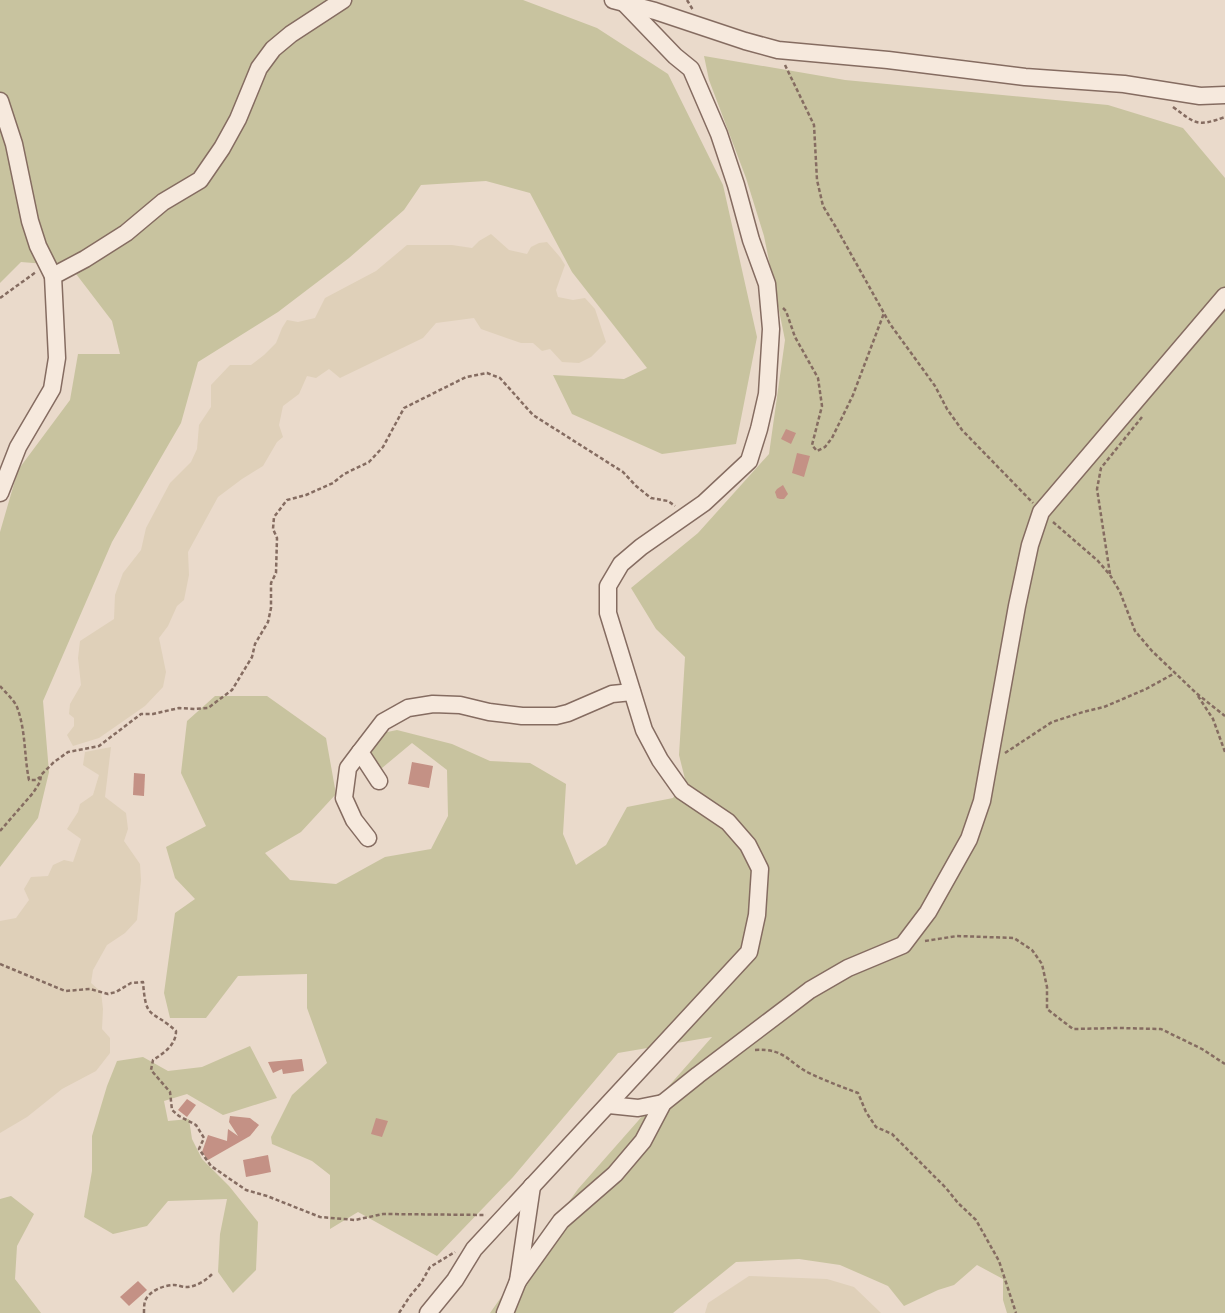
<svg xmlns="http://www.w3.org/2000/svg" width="1225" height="1313" font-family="Spectral,serif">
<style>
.farmland{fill:#dfd0b9}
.green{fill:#c8c39f}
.building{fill:#c49185}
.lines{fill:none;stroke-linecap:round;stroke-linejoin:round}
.minor-casing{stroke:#856c61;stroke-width:19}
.path{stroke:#856c61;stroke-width:2.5;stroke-dasharray:4 2.5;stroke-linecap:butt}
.minor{stroke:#f6e9dd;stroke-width:16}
</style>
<rect width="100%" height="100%" fill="#eadacb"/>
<g class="farmland">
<path d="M491,234L509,250L527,254L531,247L539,243L547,242L560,257L565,265L556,290L558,297L573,300L585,298L595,309L606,342L591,357L579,363L562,362L550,349L542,351L533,343H521L481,329L474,318L436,323L423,338L340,378L329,369L316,378L307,376L299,394L283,406L279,425L283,437L277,442L263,466L242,479L218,497L188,552L189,575L184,600L177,606L168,626L159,638L166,672L163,687L145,706L99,738L73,746L67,735L74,726V718L69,714L70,704L81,685L78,658L80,641L114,619L115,595L123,573L141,550L146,528L170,483L191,462L197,449L199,425L211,407V385L230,365H251L264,355L276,343L282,328L287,320L298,322L315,318L325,298L376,271L407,245H452L472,248L479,241Z"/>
<path d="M111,747L105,797L126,813L128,829L124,841L140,864L141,880L137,920L125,933L107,945L93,970L91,983L101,992L103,1009L102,1029L110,1038V1053L96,1071L62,1089L27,1117L0,1133V921L16,918L29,900L24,889L31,877L48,876L53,865L64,860L73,862L81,839L67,829L78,812L80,804L93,795L99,775L83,765L85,752Z"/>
<path d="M749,1276L827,1279L854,1287L881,1313H705L708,1303Z"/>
</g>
<g class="green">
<path d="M0,0H523L597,28L668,74L723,185L757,337L736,444L662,454L572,414L553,375L624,379L647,368L572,272L530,193L486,181L421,185L404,210L349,258L278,312L198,362L181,423L112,542L43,701L49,772L38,818L0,867V532L18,470L70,400L78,354H120L112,321L70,266L21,262L0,283Z"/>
<path d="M704,56L845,80L1108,105L1183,128L1225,178V1313H1007L1003,1300V1279L977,1265L954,1285L938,1290L904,1306L888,1286L840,1265L799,1259L736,1262L673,1313H490L578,1189L712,1037L618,1053L513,1177L437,1256L358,1212L330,1229V1175L312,1161L272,1144L271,1137L292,1095L327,1063L307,1008V974L238,976L206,1018H170L164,993L175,913L195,899L175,878L166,847L206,826L181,773L187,721L215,696H267L326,738L336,794L301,832L265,853L290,880L336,884L385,857L431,849L448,816L447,770L412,743L376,773L358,738L397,730L452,744L490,761L530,763L566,784L563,834L576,865L606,845L627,807L673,798L685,779L679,755L685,657L656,629L631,588L698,533L769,454L785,340L764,236L746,178L709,80Z"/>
<path d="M250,1046L277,1098L223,1115L187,1094L164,1101L168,1121L189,1119L192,1139L202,1159L229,1186L258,1222L256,1270L233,1293L218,1272L220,1234L227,1199L168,1201L147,1226L113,1234L84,1217L92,1171V1136L107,1086L117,1061L143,1057L168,1071L202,1067Z"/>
<path d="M11,1196L34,1214L17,1246L15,1279L41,1313H0V1199Z"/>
</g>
<g class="building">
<path d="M786,429L796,433L791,444L781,439Z"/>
<path d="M797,453L810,456L804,477L792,473Z"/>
<path d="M783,485L788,494L784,499H780L777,498L775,492L777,489Z"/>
<path d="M412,762L433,766L429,788L408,784Z"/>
<path d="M134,773L145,774L144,796L133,795Z"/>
<path d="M301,1059H302L304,1071L283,1074L282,1069L273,1073L268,1062Z"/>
<path d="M187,1099L196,1105L187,1117L178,1110Z"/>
<path d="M230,1116L250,1118L259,1125L250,1136L208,1160L202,1152L208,1135L227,1141L228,1129L238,1136L229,1122Z"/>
<path d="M376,1118L388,1121L382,1137L371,1134Z"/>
<path d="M268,1155L271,1172L246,1177L243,1160Z"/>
<path d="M138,1281L147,1290L129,1306L120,1297Z"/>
</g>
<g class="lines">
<defs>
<g id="minor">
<path d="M613,0L655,11L745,41L778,50L888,60L1025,77L1124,84L1200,96L1225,95"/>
<path d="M0,101L14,144L30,221L38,246L53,276"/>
<path d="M0,493L18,447L52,389L57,358L53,276L85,259L126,233L163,202L200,180L222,148L238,119L259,68L273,49L291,34L343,0"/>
<path d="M360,752L348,768L344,798L354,820L368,838"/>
<path d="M379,781L360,752L383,722L408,708L433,704L460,705L489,712L522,716H556L568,713L612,694L632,692"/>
<path d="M609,1105L638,1108L663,1103"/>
<path d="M518,1281L561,1221L615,1174L643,1141L663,1103L698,1075L810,990L848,968L903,945L928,912L969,839L982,801L1017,606L1030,545L1041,512L1225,296"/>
<path d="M428,1313L455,1280L474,1249L749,952L757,915L760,869L748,845L728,822L682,791L660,760L644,730L608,613V586L621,564L641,547L704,503L749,461L759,429L767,394L771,329L767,284L751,240L736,185L719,134L691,69L675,56L625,4"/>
<path d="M505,1313L518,1281L532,1186"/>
</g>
</defs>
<use href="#minor" class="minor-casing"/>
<g class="path">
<path d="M687,0L693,10"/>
<path d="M785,65L814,125L817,180L823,206L837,229L890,324L935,386L947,409L962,430L1033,503"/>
<path d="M1173,107C1196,124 1197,127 1225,117"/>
<path d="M0,298L36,272"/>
<path d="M783,308L786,311L795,337L818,378L822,406L812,445L817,451L825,447L832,438L853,395L884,313"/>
<path d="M1053,522L1098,561L1110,575L1120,592L1135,631L1152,651L1196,693L1225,716"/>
<path d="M1110,574L1097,489L1101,468L1142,417"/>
<path d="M0,686C5,692 14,700 17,707C26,731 24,756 29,780H36L40,777"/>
<path d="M1198,696L1213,719L1225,752"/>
<path d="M1005,753L1052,722L1083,712L1104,707L1146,689L1175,673"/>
<path d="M0,831L33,793L40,782L41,775L54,762L68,752L99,746L141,714H153L179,708L195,709L208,708L232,690L252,657L255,644L268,622L271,608V583L276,573L277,538L273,529L274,517L287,500L306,495L333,483L344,474L369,462L383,447L404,408L466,377L487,373L500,378L533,415L623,472L636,486L651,498L668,501L675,506"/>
<path d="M925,941L957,936L1014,938L1032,950L1042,964L1047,987V1009L1073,1029L1119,1028L1161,1029L1202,1049L1225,1064"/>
<path d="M0,964L65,991L90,989L108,994L116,992L131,983L143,982C146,1022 151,1008 176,1031C176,1045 164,1053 153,1060L151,1070L170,1092L172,1110L179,1116L196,1125L204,1138L199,1149L211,1166L246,1190L267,1196L320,1217L355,1220L383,1214L486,1215"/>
<path d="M755,1050C786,1048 788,1063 811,1074C826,1081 842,1087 858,1093L866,1112L876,1127L892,1134L946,1188L958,1203L976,1220L999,1261L1016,1313"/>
<path d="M144,1313C144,1309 144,1305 145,1301C149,1291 164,1285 174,1285C178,1285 182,1287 186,1287C196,1287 207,1280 213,1273"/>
<path d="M399,1313L410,1296L421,1283L430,1267L455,1252"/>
</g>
<use href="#minor" class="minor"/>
</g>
</svg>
